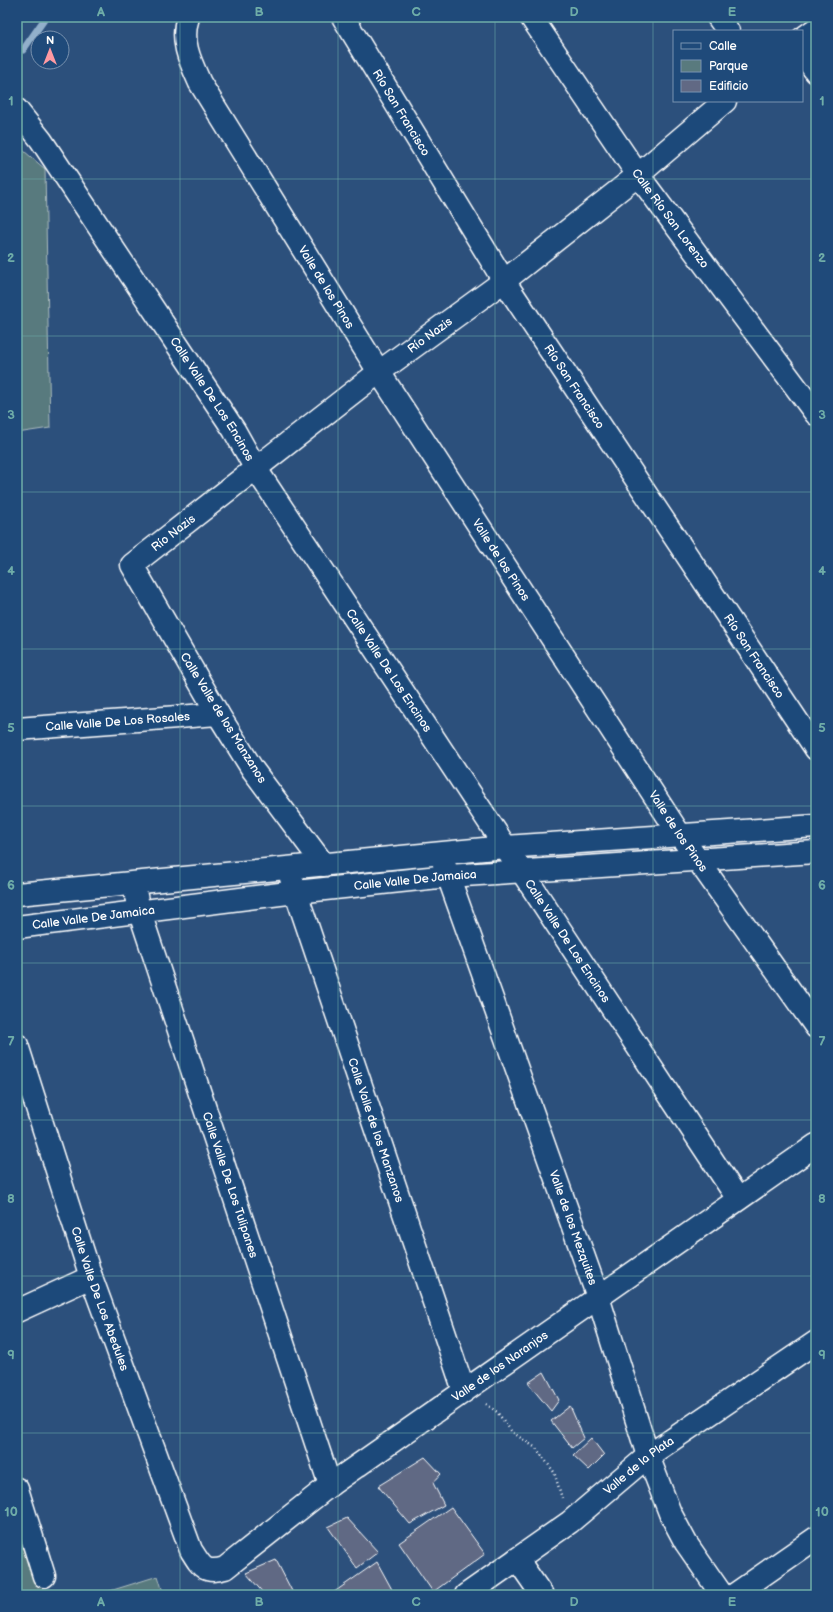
<svg xmlns="http://www.w3.org/2000/svg" width="833" height="1612" font-family="'Balsamiq Sans',sans-serif">
<style>
.green{fill:#597a7e;stroke:#acbcbe}
.lines{fill:none;stroke-linecap:round;stroke-linejoin:round}
.stream{stroke:#92b0cb;stroke-width:7}
.building{fill:#616984;stroke:#fff}
.minor-casing{stroke:#fff;stroke-width:25}
.path{stroke:#fff;stroke-width:2.5;stroke-dasharray:1 3;stroke-linecap:butt}
.minor{stroke:#1f4a7a;stroke-width:22}
.grid{fill:none;stroke:#6fada8;stroke-width:1;stroke-opacity:0.55}
.labels{text-anchor:middle;dominant-baseline:central;stroke-width:3;stroke-linejoin:round;paint-order:stroke}
.street-label{font-size:12px;fill:#fff;stroke:#1f4a7a}
.neatline{fill:none;stroke:#6fada8;stroke-width:1.5}
.grid-label{font-size:13px;text-anchor:middle;font-weight:bold;fill:#6fada8}
</style>
<rect width="100%" height="100%" fill="#2c507c"/>
<filter id="ink" filterUnits="userSpaceOnUse"><feTurbulence type="fractalNoise" baseFrequency=".025" numOctaves="2"/><feDisplacementMap in="SourceGraphic" scale="8" xChannelSelector="R" yChannelSelector="G"/><feConvolveMatrix kernelMatrix="1 2 1 2 8 2 1 2 1" color-interpolation-filters="sRGB"/></filter>
<g filter="url(#ink)">
<g class="green">
<path d="M17,145L45,169L50,428L17,433Z"/>
<path d="M17,1517L45,1595H17Z"/>
<path d="M158,1576L164,1595H97Z"/>
</g>
<g class="lines">
<path class="stream" d="M23,50L46,17"/>
</g>
<g class="building">
<path d="M544,1372L559,1400L551,1411L528,1383Z"/>
<path d="M570,1406L584,1438L572,1448L551,1421Z"/>
<path d="M591,1438L604,1455L589,1470L573,1455Z"/>
<path d="M425,1457L441,1474L433,1483L444,1505L410,1524L378,1486Z"/>
<path d="M451,1507L485,1554L433,1592L399,1543Z"/>
<path d="M347,1518L378,1552L357,1568L328,1527Z"/>
<path d="M276,1560L294,1595H265L246,1573Z"/>
<path d="M377,1562L395,1595H330Z"/>
</g>
<g class="lines">
<defs>
<g id="minor">
<path id="s1" d="M188,17C180,41 190,61 200,83L379,372L680,835L816,1027"/>
<path id="s2" d="M343,17L504,281L816,749"/>
<path id="s3" d="M531,17L638,175L816,414"/>
<path d="M718,17L728,31"/>
<path d="M802,39L816,29"/>
<path d="M802,53L816,72"/>
<path id="s4" d="M17,110L41,140L208,391L234,430L256,469L738,1199"/>
<path id="s5" d="M17,729L218,714"/>
<path id="s6" d="M444,864L598,1297L648,1456L670,1513L686,1543L722,1595"/>
<path id="s7" d="M324,865L253,770L218,714L132,565L379,372L504,281L638,175L725,101"/>
<path id="s8" d="M291,878L464,1391"/>
<path d="M17,894L505,847L816,826"/>
<path id="s9" d="M136,896L139,910L330,1485"/>
<path id="s10" d="M17,927L296,892L448,876L816,852"/>
<path id="s11" d="M17,1045L91,1277L191,1550C201,1566 204,1574 225,1568L330,1485L816,1145"/>
<path d="M17,1311L91,1277"/>
<path d="M17,1489L44,1576"/>
<path d="M517,1559L542,1595"/>
<path id="s12" d="M466,1595L570,1522L648,1456L816,1342"/>
<path d="M734,1595L816,1538"/>
</g>
</defs>
<use href="#minor" class="minor-casing"/>
<path class="path" d="M486,1404L497,1412L512,1432L536,1448L554,1472L562,1498"/>
<use href="#minor" class="minor"/>
</g>
</g>
<path class="grid" d="M180,17V1595M338,17V1595M495,17V1595M653,17V1595M17,179H816M17,336H816M17,492H816M17,649H816M17,806H816M17,963H816M17,1120H816M17,1276H816M17,1433H816"/>
<g class="labels">
<g class="street-label">
<text stroke="none"><textPath href="#s2" startOffset="112">Río San Francisco</textPath></text>
<text stroke="none"><textPath href="#s3" startOffset="245">Calle Río San Lorenzo</textPath></text>
<text stroke="none"><textPath href="#s1" startOffset="309">Valle de los Pinos</textPath></text>
<text stroke="none"><textPath href="#s7" startOffset="733">Río Nazis</textPath></text>
<text stroke="none"><textPath href="#s2" startOffset="436">Río San Francisco</textPath></text>
<text stroke="none"><textPath href="#s4" startOffset="349">Calle Valle De Los Encinos</textPath></text>
<text stroke="none"><textPath href="#s7" startOffset="409">Río Nazis</textPath></text>
<text stroke="none"><textPath href="#s1" startOffset="633">Valle de los Pinos</textPath></text>
<text stroke="none"><textPath href="#s2" startOffset="760">Río San Francisco</textPath></text>
<text stroke="none"><textPath href="#s4" startOffset="673">Calle Valle De Los Encinos</textPath></text>
<text transform="translate(223 718) rotate(58)">Calle Valle de los Manzanos</text>
<text stroke="none"><textPath href="#s5" startOffset="101">Calle Valle De Los Rosales</textPath></text>
<text stroke="none"><textPath href="#s1" startOffset="957">Valle de los Pinos</textPath></text>
<text stroke="none"><textPath href="#s10" startOffset="401">Calle Valle De Jamaica</textPath></text>
<text stroke="none"><textPath href="#s10" startOffset="77">Calle Valle De Jamaica</textPath></text>
<text stroke="none"><textPath href="#s4" startOffset="997">Calle Valle De Los Encinos</textPath></text>
<text stroke="none"><textPath href="#s8" startOffset="266">Calle Valle de los Manzanos</textPath></text>
<text stroke="none"><textPath href="#s9" startOffset="304">Calle Valle De Los Tulipanes</textPath></text>
<text stroke="none"><textPath href="#s6" startOffset="386">Valle de los Mezquites</textPath></text>
<text stroke="none"><textPath href="#s11" startOffset="267">Calle Valle De Los Abedules</textPath></text>
<text stroke="none"><textPath href="#s11" startOffset="919">Valle de los Naranjos</textPath></text>
<text stroke="none"><textPath href="#s12" startOffset="216">Valle de la Plata</textPath></text>
</g>
</g>
<rect width="833" height="1612" fill="none" stroke="#1f4a7a" stroke-width="44"/>
<rect x="673" y="30" width="130" height="72" fill="#1f4a7a" stroke="#7992af"/>
<rect x="681" y="43" width="20" height="6" fill="#1f4a7a" stroke="#7992af"/>
<text x="709" y="50" font-size="12" fill="#ffffff">Calle</text>
<rect x="681" y="60" width="20" height="12" fill="#597a7e" stroke="#7992af"/>
<text x="709" y="70" font-size="12" fill="#ffffff">Parque</text>
<rect x="681" y="80" width="20" height="12" fill="#616984" stroke="#7992af"/>
<text x="709" y="90" font-size="12" fill="#ffffff">Edificio</text>
<g transform="translate(50 50)"><circle r="19" fill="#1f4a7a" stroke="#7992af"/>
<path d="M0-3L7 15L0 10L-7 15Z" fill="#ff9aa2"/>
<text y="-6" font-size="11" font-weight="bold" text-anchor="middle" fill="#ffffff">N</text>
</g>
<rect x="22" y="22" width="789" height="1568" class="neatline"/>
<g class="grid-label">
<text x="101" y="16">A</text>
<text x="259" y="16">B</text>
<text x="416" y="16">C</text>
<text x="574" y="16">D</text>
<text x="732" y="16">E</text>
<text x="11" y="105">1</text>
<text x="822" y="105">1</text>
<text x="11" y="262">2</text>
<text x="822" y="262">2</text>
<text x="11" y="419">3</text>
<text x="822" y="419">3</text>
<text x="11" y="575">4</text>
<text x="822" y="575">4</text>
<text x="11" y="732">5</text>
<text x="822" y="732">5</text>
<text x="11" y="889">6</text>
<text x="822" y="889">6</text>
<text x="11" y="1046">7</text>
<text x="822" y="1046">7</text>
<text x="11" y="1203">8</text>
<text x="822" y="1203">8</text>
<text x="11" y="1359">9</text>
<text x="822" y="1359">9</text>
<text x="11" y="1516">10</text>
<text x="822" y="1516">10</text>
<text x="101" y="1606">A</text>
<text x="259" y="1606">B</text>
<text x="416" y="1606">C</text>
<text x="574" y="1606">D</text>
<text x="732" y="1606">E</text>
</g>
</svg>
